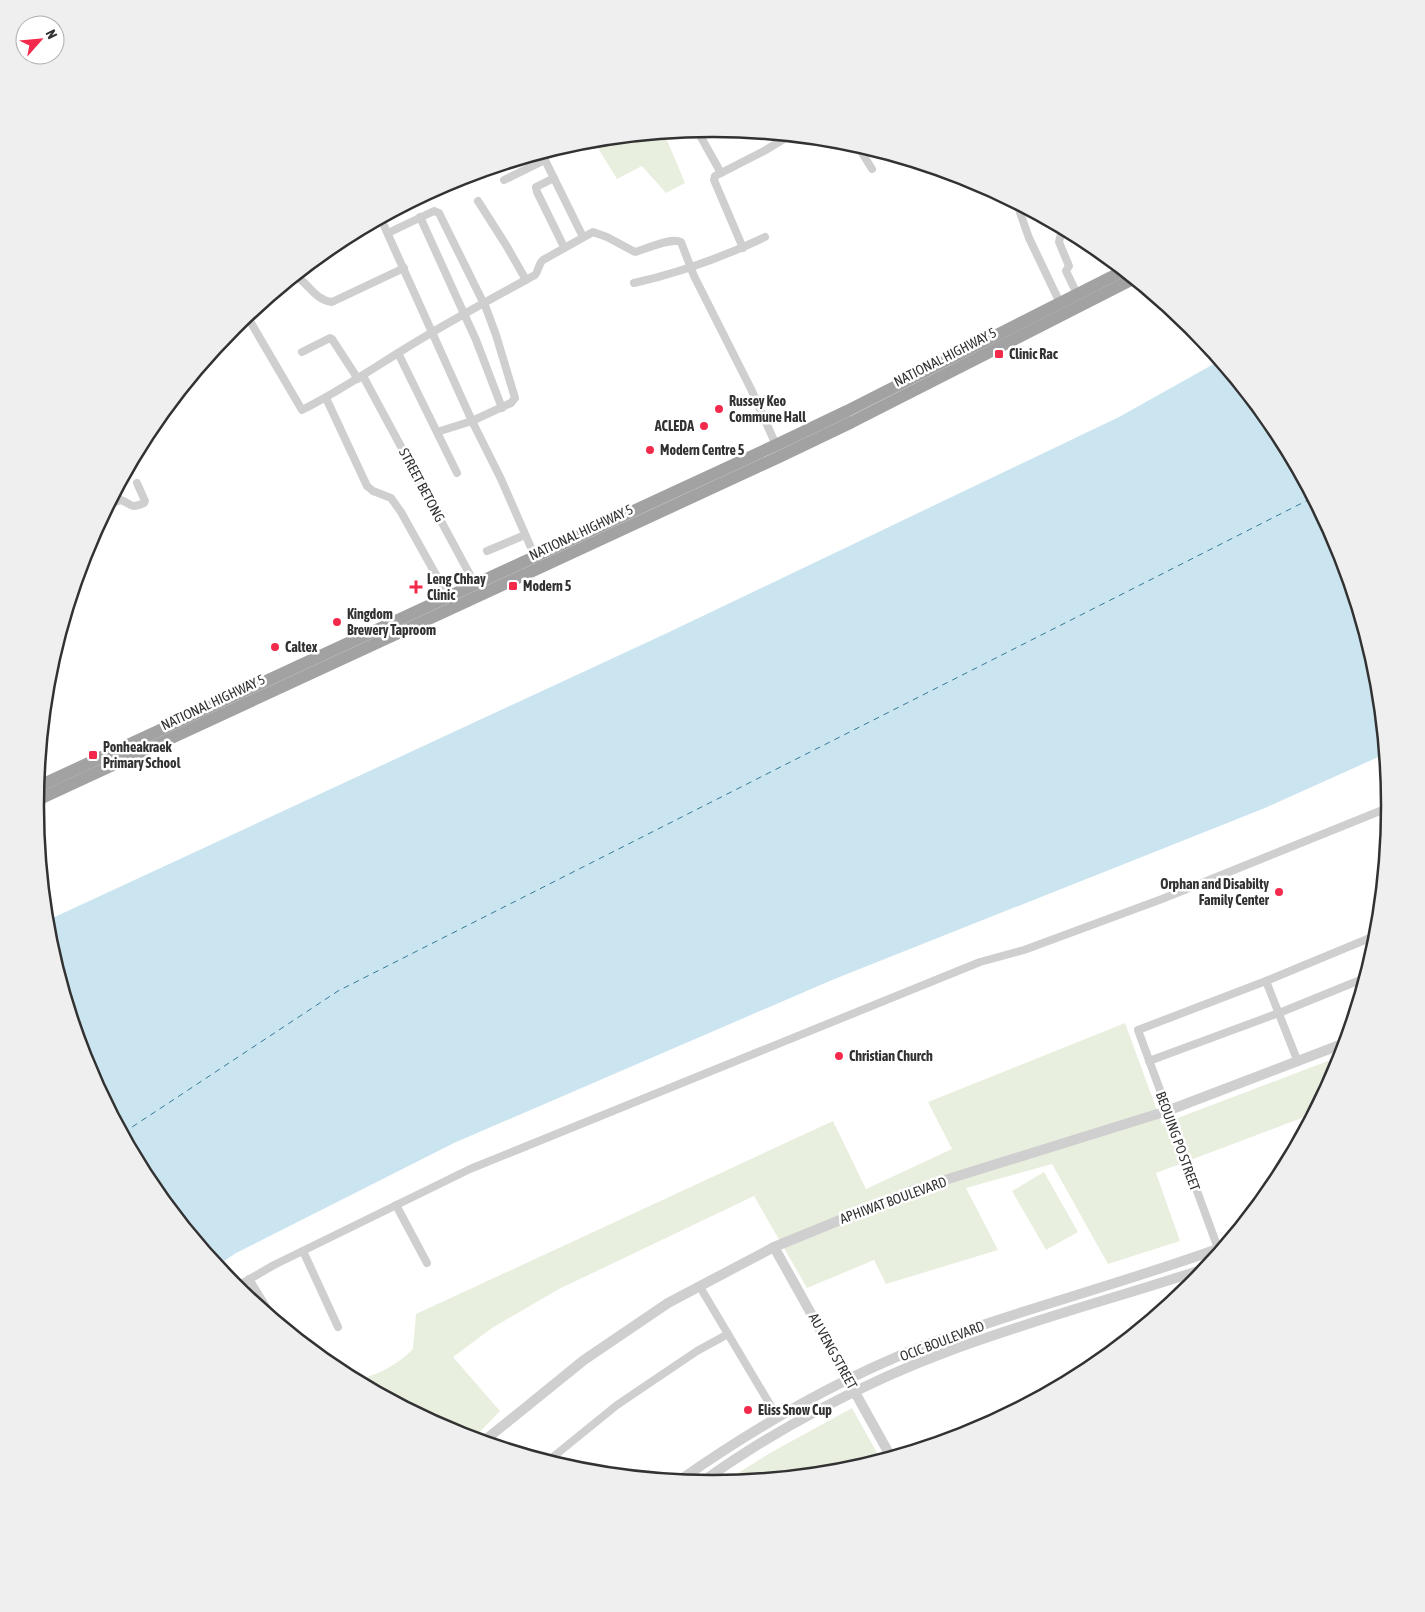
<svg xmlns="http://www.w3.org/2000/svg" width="1425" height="1612" font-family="'Asap Condensed',sans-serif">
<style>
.green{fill:#e9efdf}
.water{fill:#cbe5f0}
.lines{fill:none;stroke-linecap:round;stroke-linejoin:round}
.ferry{stroke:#367a95;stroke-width:1;stroke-dasharray:6 5;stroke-linecap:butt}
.minor{stroke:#cfcfcf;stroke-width:8}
.tertiary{stroke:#cfcfcf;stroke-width:10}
.trunk{stroke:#a2a2a2;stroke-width:12}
.poi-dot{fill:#f32a4c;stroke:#fff;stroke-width:2}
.labels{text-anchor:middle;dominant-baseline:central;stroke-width:5;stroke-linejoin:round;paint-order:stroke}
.poi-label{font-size:14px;font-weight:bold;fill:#323232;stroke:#fff;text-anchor:start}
.street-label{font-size:14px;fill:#323232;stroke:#fff}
.rim{fill:none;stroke:#323232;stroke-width:2.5}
</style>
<rect width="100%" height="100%" fill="#fff"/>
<g class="green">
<path d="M664,133L685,183L666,193L642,166L617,179L593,140Z"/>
<path d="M1125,1023L1162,1124L1341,1056L1338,1066L1312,1114L1156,1173L1180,1241L1108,1264L1052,1164L966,1188L998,1250L886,1284L874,1260L807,1288L754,1196L559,1289L492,1328L453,1357L500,1411L474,1438L453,1432L356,1380C378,1375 397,1365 413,1349L416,1314L833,1121L866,1189L952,1149L928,1102Z"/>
<path d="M1044,1172L1078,1232L1046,1250L1012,1191Z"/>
<path d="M852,1408L881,1460L844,1471L724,1482L770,1453Z"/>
</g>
<path class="water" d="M1219,361L1276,430L1339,547L1377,674L1385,754L1265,808L832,980L454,1143L236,1253L217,1266L149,1182L86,1065L48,938L46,921L665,634L1119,417Z"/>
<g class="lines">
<path class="ferry" d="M123,1133L338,991L1312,498"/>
<g class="minor">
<path d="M697,130L721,173L715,176L714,180L743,248"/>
<path d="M796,137L801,140L806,138"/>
<path d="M857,145L872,169"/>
<path d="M543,156L583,237"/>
<path d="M721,173L764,151L789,136"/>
<path d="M554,178L536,187L537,192L564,247"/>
<path d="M504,180L545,160"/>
<path d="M478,201L506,245L526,280"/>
<path d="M1017,204L1029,238L1061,305"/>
<path d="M420,217L476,340L502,408"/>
<path d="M381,219L472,421L501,479L536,559"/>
<path d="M1062,230L1059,242L1069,266L1066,271L1077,294"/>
<path d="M388,233L434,211L439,213L486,308L496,335L515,398L511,403L472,421L437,432"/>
<path d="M296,276C309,284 315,300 332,302L404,268"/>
<path d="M634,283C679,273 723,257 765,237"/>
<path d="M247,316L302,410C336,393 366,373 398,353C442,325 489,300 535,275C539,271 538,264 543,260L593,232L607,237L635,252C646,249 671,237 681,242L694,276L751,389L776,445"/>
<path d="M302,352L330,338L332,339L358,379"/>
<path d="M398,353L457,473"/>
<path d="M363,376L476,586"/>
<path d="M326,398L367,486L373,491L391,498L401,512L450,600"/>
<path d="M109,504L121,500C134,505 129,509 144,503L145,501L137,483"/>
<path d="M487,551L525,535"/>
<path d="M1266,981L1298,1062"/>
<path d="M1149,1061L1279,1013L1365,978"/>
<path d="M396,1205L427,1263"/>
<path d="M303,1251L338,1327"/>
<path d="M1219,1251L1138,1030L1266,981L1377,935"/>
<path d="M249,1279L273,1318"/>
<path d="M236,1287L274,1265L470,1169L980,962L1024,950L1162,899L1390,807"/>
<path d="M700,1287L778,1418"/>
<path d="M548,1461L617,1405L697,1351L728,1334"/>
</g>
<g class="tertiary">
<path d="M774,1247L891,1457"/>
<path d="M484,1441L584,1360L668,1303L774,1247L916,1189L1167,1111L1345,1043"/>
<path d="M680,1480C760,1424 847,1374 939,1340C1033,1306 1130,1281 1223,1247"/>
<path d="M702,1482C774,1430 865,1382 949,1351C1032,1320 1119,1297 1204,1269"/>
</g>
<g class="trunk">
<path d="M37,787L776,445L847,411L1123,271"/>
<path d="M35,801L779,457L852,422L1133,279"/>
</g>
</g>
<g class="poi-dot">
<rect x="994" y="349" width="10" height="10" rx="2.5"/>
<circle cx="719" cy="409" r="5"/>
<circle cx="704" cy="426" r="5"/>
<circle cx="650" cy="450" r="5"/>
<rect x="508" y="581" width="10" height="10" rx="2.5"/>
<path d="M413.5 579.5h5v5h5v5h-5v5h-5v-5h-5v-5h5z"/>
<circle cx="337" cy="622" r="5"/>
<circle cx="275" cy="647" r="5"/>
<rect x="88" y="750" width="10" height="10" rx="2.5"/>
<circle cx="1279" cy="892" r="5"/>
<circle cx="839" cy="1056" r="5"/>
<circle cx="748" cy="1410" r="5"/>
</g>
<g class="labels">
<g class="poi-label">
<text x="1009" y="354">Clinic Rac</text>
<text x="729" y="401">Russey Keo<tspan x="729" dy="16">Commune Hall</tspan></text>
<text x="694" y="426" text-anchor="end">ACLEDA</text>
<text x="660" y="450">Modern Centre 5</text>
<text x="427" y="579">Leng Chhay<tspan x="427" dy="16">Clinic</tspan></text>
<text x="523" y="586">Modern 5</text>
<text x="347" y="614">Kingdom<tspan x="347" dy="16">Brewery Taproom</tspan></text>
<text x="285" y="647">Caltex</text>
<text x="103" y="747">Ponheakraek<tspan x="103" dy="16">Primary School</tspan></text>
<text x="1269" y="884" text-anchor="end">Orphan and Disabilty<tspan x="1269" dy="16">Family Center</tspan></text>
<text x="849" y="1056">Christian Church</text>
<text x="758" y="1410">Eliss Snow Cup</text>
</g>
<g class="street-label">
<text transform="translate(945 357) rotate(-27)">NATIONAL HIGHWAY 5</text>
<text transform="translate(422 485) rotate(62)">STREET BETONG</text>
<text transform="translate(581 532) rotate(-25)">NATIONAL HIGHWAY 5</text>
<text transform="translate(213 702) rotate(-25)">NATIONAL HIGHWAY 5</text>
<text transform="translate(1178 1141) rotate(70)">BEOUING PO STREET</text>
<text transform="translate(893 1200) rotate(-20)">APHIWAT BOULEVARD</text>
<text transform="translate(942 1341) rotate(-21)">OCIC BOULEVARD</text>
<text transform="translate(833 1351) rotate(61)">AU VENG STREET</text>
</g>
</g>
<path d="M0 0H1425V1612H0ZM712 137H713A668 668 0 0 1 1381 805V807A668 668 0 0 1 713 1475H712A668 668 0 0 1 44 807V805A668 668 0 0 1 712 137Z" fill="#efefef" fill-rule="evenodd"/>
<path class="rim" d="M712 137H713A668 668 0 0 1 1381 805V807A668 668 0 0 1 713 1475H712A668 668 0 0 1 44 807V805A668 668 0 0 1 712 137Z"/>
<g transform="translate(40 40) rotate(63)"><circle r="24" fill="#ffffff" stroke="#adadad"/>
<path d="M0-4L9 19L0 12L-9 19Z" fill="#f32a4c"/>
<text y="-8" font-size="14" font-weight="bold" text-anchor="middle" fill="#323232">N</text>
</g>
</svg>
